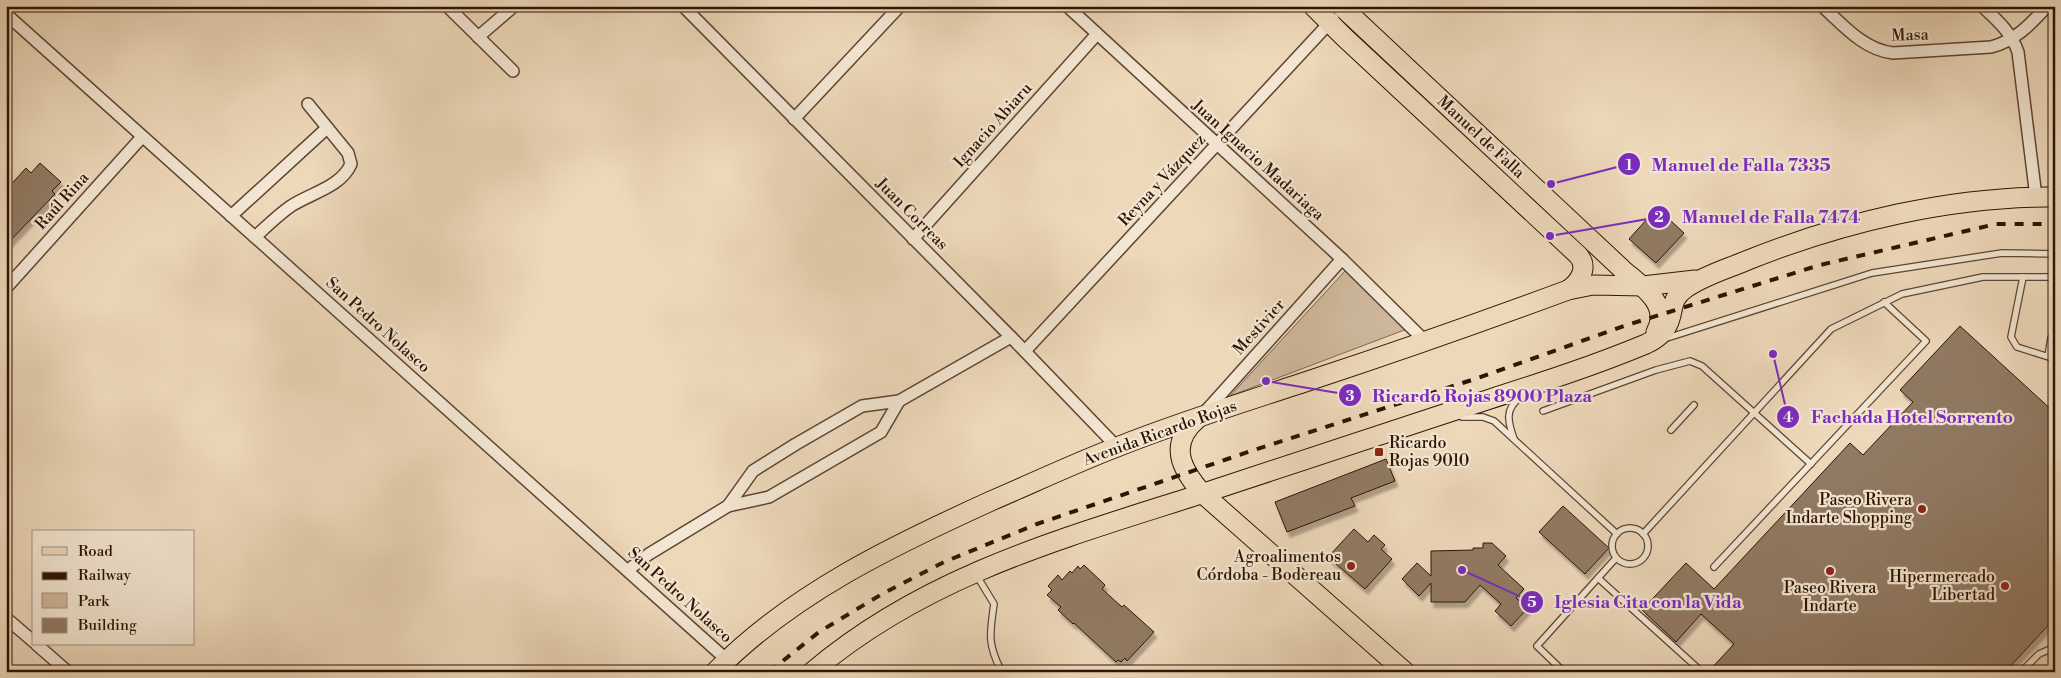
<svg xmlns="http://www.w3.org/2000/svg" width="2061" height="678" font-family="'Libre Bodoni',serif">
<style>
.green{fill:#cdb79b;stroke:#7e6650}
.building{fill:#917a63;stroke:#2e1405;filter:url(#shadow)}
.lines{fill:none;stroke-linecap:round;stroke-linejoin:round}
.lane-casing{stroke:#5e4532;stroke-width:8}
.street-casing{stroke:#5e4532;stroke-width:14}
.primary-casing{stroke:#2e1405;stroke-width:21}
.lane{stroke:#f3e6d2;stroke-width:5.5}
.street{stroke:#f3e6d2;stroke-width:11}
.primary{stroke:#edd8ba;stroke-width:19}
.rail{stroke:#2e1405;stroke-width:4;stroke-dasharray:9 9;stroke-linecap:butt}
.poi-dot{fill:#8f2418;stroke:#f3e6d2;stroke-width:2}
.labels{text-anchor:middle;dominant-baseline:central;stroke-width:4.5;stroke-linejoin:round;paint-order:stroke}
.street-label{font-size:16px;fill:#2e1405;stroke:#f3e6d2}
.poi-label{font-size:16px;fill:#2e1405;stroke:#f3e6d2;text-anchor:end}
.leader{fill:none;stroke:#7b2cbf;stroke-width:2}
.callout-dot{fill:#7b2cbf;stroke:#f3e6d2;stroke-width:2}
.mark-label{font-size:15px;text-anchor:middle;font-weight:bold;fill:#fff}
.callout-label{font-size:18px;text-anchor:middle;font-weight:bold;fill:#7b2cbf;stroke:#f3e6d2;stroke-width:4.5;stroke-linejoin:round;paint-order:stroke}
</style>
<defs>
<filter id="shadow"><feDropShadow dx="3" dy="5.5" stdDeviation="1" flood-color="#0004"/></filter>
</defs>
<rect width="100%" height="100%" fill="#edd8ba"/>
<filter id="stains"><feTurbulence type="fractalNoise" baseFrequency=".004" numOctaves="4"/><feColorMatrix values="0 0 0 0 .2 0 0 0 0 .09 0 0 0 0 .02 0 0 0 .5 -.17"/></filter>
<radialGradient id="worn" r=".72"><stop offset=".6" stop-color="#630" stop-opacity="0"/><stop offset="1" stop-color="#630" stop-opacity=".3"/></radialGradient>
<path class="green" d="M1345,271L1407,329L1230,396Z"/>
<g class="building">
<path d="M40,163L61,182L52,191L55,194L6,245V190L26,168L31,173Z"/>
<path d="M1657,208L1684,233L1656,263L1629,239Z"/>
<path d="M1960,326L2055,413V618L2005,672H1708L1734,644L1701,614L1676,642L1642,610L1686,563L1714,589L1850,443L1863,455L1913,402L1900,390Z"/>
<path d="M1386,459L1395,481L1351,498L1355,506L1287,532L1275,502Z"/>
<path d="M1563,506L1609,548L1585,574L1539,532Z"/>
<path d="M1354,529L1368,542L1374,535L1385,545L1381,549L1392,559L1365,589L1328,557Z"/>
<path d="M1483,543H1492L1506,556L1498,565L1524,589L1516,598L1528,608L1511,626L1495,611L1501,604L1480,585L1465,602H1431V583L1419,596L1402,579L1417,563L1431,576V551L1473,550V548H1483Z"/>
<path d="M1084,565L1105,585L1102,589L1122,607L1124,605L1154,632L1127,661L1125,658L1121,662L1118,660L1116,662L1074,623L1073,624L1058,610L1061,607L1047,595L1052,590L1048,586L1058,575L1062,580L1070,571L1072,573L1078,566L1080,569Z"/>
</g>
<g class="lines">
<defs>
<g id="lane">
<path d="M2023,277L2011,337L2017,347L2055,359"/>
<path d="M1664,339L1872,273L2002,253L2055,254"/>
<path d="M2048,356L2051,338L2055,333"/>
<path d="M1543,411L1656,370L1690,361L1702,366L1811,464"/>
<path d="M1462,417H1483L1494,421L1617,534"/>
<path d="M1671,430L1694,405"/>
<path d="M1514,439C1508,422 1504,409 1521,397"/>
<circle cx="1630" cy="546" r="18"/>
<path d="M1643,534L1831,329L1902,294L1983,277H2055"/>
<path d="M1714,567L1926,341L1884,302"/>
<path d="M977,576L994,604C990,632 987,644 1001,670"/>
<path d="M1598,578L1702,672"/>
<path d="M1564,672L1537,646L1616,558"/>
<path d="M2021,672L2039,654L2055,647"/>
</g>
<g id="street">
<path d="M683,6L1011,337L1117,447"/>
<path d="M1067,6L1342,259L1425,341"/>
<path d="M1822,6C1843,25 1864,50 1893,53L1991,47C2015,41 2031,24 2047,6"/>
<path d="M1982,6C1997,20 2011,32 2018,52L2036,197"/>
<path d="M448,7L513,71"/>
<path d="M6,14L727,660"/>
<path d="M478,37L514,6"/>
<path d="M794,119L900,6"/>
<path d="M231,216L327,128"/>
<path d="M255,237C267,226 278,215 291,206C311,193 341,187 351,164L348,153L308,104"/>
<path d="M913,239L1097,34"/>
<path d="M6,288L142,137"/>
<path d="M1025,351L1333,19"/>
<path d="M1205,412L1342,259"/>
<path d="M728,506L753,471L796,444L862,406L899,401L1011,337"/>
<path d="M628,570L649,554L728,506L769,497L881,432L899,401"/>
<path d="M6,618L34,642"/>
<path d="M36,644L68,672"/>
</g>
<g id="primary">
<path d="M1313,6L1344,37L1578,255C1589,267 1580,282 1568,290"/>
<path d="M1341,6L1622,269C1639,284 1672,304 1656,332"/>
<path d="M1197,419C1168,444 1181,469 1202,493L1405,672"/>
<path d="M715,672C791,594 894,545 991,501C1033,483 1075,463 1117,447C1182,421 1248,401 1314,379C1399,351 1484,321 1568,290L1593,285L1643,286L1695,280"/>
<path d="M812,672C926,575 1064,538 1204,493C1290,465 1376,437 1462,408C1524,388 1586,369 1646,344C1655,340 1664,333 1668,324C1675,309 1669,300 1686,288C1705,275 1727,269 1748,260C1843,222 1952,196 2055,197"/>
</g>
</defs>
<use href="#lane" class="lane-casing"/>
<use href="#street" class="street-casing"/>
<use href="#primary" class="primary-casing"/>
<use href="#lane" class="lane"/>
<use href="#street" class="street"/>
<use href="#primary" class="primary"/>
<path class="rail" d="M769,672L819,632L882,594L944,562L1037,524L1251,451L1478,378L1624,326L1820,265L1996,224H2055"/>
</g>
<g class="poi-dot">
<rect x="1374" y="447" width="10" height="10" rx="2.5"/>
<circle cx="1922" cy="509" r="5"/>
<circle cx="1351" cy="566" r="5"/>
<circle cx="1830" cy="571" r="5"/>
<circle cx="2005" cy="586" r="5"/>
</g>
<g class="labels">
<g class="street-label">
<text transform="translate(1910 35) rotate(-2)">Masa</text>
<text transform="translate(993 125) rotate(-48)">Ignacio Abiaru</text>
<text transform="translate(1481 137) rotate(43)">Manuel de Falla</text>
<text transform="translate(1258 160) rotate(42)">Juan Ignacio Madariaga</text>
<text transform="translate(1162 180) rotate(-47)">Reyna y Vázquez</text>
<text transform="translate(62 201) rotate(-48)">Raúl Rina</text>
<text transform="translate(912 214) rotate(45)">Juan Correas</text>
<text transform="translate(378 325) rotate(42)">San Pedro Nolasco</text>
<text transform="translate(1259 327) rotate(-48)">Mestivier</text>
<text transform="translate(1160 433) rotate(-20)">Avenida Ricardo Rojas</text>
<text transform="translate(680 595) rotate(42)">San Pedro Nolasco</text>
</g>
<g class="poi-label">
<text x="1389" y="443" text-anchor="start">Ricardo<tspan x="1389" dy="18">Rojas 9010</tspan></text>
<text x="1912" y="500">Paseo Rivera<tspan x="1912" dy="18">Indarte Shopping</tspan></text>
<text x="1341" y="557">Agroalimentos<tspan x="1341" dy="18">Córdoba - Bodereau</tspan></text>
<text x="1995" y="577">Hipermercado<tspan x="1995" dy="18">Libertad</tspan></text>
<text x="1830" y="588" text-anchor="middle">Paseo Rivera<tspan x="1830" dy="18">Indarte</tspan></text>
</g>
</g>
<path class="leader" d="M1551 184L1629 164M1550 236L1659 217M1266 381L1350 395M1773 354L1788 417M1462 570L1532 602"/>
<g class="callout-dot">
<circle cx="1551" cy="184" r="5"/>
<circle cx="1550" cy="236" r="5"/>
<circle cx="1266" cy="381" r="5"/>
<circle cx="1773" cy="354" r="5"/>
<circle cx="1462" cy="570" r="5"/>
<circle cx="1629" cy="164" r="12"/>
<circle cx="1659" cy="217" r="12"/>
<circle cx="1350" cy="395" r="12"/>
<circle cx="1788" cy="417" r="12"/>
<circle cx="1532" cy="602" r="12"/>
</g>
<g class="mark-label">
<text x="1629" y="170">1</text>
<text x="1659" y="222">2</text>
<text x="1350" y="401">3</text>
<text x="1788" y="422">4</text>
<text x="1532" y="607">5</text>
</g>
<g class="callout-label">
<text x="1741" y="171">Manuel de Falla 7335</text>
<text x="1771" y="223">Manuel de Falla 7474</text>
<text x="1482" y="402">Ricardo Rojas 8900 Plaza</text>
<text x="1912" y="423">Fachada Hotel Sorrento</text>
<text x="1648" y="608">Iglesia Cita con la Vida</text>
</g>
<rect width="2061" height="678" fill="none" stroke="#edd8ba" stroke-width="25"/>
<rect x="8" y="8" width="2046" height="663" fill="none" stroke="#2e1405" stroke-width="2.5"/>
<rect x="12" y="12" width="2036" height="653" fill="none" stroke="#2e1405"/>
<rect x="32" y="530" width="162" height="115" fill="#f3e6d2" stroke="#a49280"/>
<rect x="42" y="547" width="25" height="8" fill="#edd8ba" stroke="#a49280"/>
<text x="78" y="556" font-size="15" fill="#2e1405">Road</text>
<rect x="42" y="572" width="25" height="8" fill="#2e1405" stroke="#a49280"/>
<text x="78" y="580" font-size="15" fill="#2e1405">Railway</text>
<rect x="42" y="593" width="25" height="15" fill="#cdb79b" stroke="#a49280"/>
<text x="78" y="606" font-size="15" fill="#2e1405">Park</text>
<rect x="42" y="618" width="25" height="15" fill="#917a63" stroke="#a49280"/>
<text x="78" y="630" font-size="15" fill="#2e1405">Building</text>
<rect width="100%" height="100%" filter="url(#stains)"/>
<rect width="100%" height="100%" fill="url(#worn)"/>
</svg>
